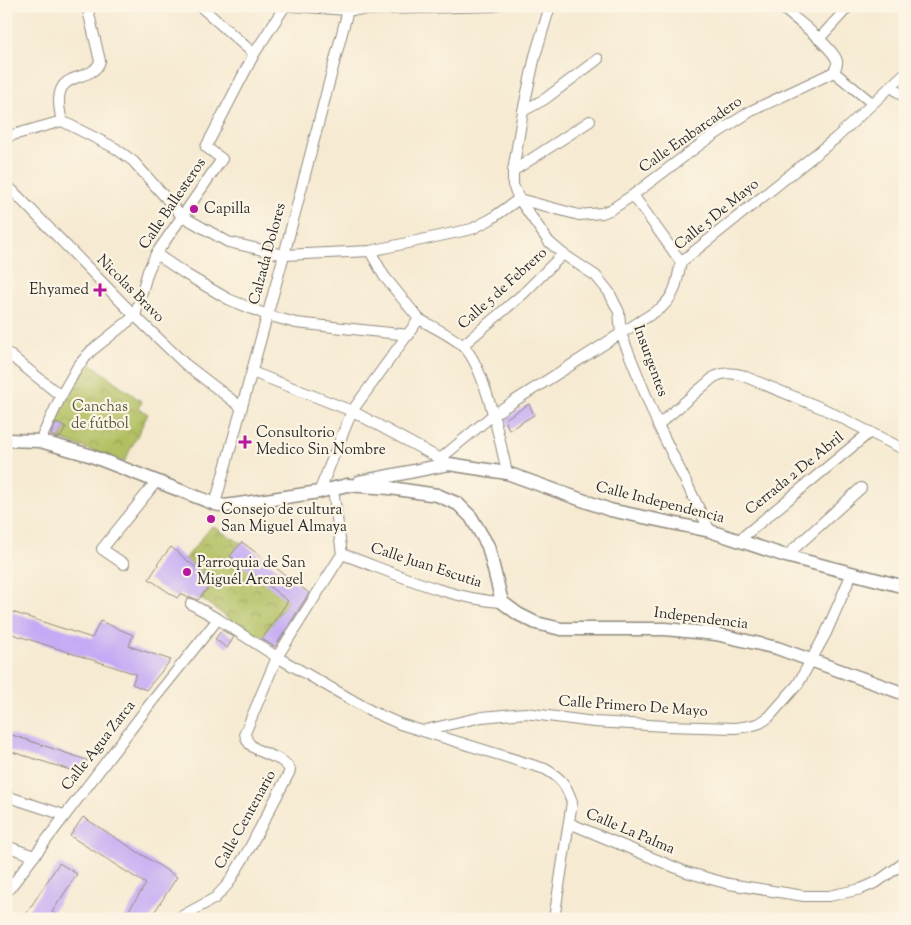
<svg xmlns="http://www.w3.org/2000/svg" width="911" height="925" font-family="'Sorts Mill Goudy',serif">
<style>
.park{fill:url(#park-crowns);stroke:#6e7646}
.building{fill:#c4aaf4}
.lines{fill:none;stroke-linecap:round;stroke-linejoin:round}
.minor-casing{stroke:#908a7e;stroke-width:12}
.tertiary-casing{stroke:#908a7e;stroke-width:15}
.minor{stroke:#fff;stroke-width:10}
.tertiary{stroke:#fff;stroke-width:12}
.poi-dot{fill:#b5179e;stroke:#fcf5e5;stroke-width:2}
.labels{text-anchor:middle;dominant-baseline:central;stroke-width:4.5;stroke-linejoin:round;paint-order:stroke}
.street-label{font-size:15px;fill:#2b2b2b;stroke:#fcf5e5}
.poi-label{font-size:15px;fill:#2b2b2b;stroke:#fcf5e5;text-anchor:start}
.park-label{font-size:15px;fill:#54583c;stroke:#fcf5e5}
</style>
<defs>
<pattern id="park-crowns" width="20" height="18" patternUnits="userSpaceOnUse" patternTransform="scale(1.25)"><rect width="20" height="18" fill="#b2c062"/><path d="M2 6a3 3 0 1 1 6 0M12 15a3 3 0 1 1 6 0" fill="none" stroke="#919c51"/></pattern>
</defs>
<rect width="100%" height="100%" fill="#fcf5e5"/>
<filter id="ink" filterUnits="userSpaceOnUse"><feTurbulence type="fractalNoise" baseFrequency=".02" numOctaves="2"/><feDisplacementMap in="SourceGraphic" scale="10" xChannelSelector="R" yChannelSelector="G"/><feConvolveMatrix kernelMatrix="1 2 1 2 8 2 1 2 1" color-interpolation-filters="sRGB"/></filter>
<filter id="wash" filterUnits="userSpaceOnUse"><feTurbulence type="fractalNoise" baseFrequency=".0096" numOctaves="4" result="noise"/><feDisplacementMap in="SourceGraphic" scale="20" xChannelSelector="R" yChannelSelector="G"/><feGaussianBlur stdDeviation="1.12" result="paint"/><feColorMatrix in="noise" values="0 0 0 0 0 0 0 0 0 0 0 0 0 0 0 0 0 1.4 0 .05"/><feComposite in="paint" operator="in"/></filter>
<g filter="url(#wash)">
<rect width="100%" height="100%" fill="#f6ead2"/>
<g class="park">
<path d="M89,362L142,402L138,408L148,414L124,462L60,439L66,427L54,422Z"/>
<path d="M212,526L241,543L288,601L261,641L200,598L213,582L185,559Z"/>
</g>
<g id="blocks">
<g class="building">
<path d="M529,404L534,415L509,430L505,419Z"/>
<path d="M56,423L66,427L60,438L51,435Z"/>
<path d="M242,542L309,593L275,647L262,639L288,601L230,556Z"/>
<path d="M171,547L213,582L198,600L191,597L188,598L181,593L177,598L149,579L158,565L157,564Z"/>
<path d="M6,610L92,638L100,621L133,635L129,646L171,660L146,690L132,684L136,674L6,632Z"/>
<path d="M222,630L234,637L227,648L215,639Z"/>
<path d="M6,733L87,760L83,774L6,750Z"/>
<path d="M83,817L177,877L150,919H123L146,884L70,836Z"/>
<path d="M59,863L77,874L52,912L62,919H23Z"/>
</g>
</g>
</g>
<g filter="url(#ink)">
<use href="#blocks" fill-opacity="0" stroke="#908a7e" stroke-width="1"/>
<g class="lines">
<defs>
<g id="minor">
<path d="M200,6L254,54"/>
<path d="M292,6L348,10L495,6"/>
<path d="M550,6L535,56L523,111L513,171V185L519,199L549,242L563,254L596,276L609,292L619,312L621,334L658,425L710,531"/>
<path d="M780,6C792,16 833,47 837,61C838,65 835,68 834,72"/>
<path d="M819,39L849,6"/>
<path d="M892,87L905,98"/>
<path d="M523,111L545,99L598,59"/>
<path d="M62,121L115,148L133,161L182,216L228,242L284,255L370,251L472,229L491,219L519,199"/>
<path d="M62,121C47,63 92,87 100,61L87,6"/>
<path d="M6,137L62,121"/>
<path d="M513,171L590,121"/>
<path d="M6,184L135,316L185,364L241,407"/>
<path d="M633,195L681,262"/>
<path d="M519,199L579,215L602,213L612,209L633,195L702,143L751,111L834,72L872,103"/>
<path d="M156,254L187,275L228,299L267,315L296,323L409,335"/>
<path d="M419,319C433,327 450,335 462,345C484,363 501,444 507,473"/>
<path d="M463,345L524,293L563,254"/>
<path d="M6,352L61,396"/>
<path d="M252,372L352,411L446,462"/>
<path d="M658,425L714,377C724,372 731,373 741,375L824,409L905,450"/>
<path d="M40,441L61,396L78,366L91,351L135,316L148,271L156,254L222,159L206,147L254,54L285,6"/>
<path d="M440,459L494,414L661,308C677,293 676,283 681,262L836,138L905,73"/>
<path d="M319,492L352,411L419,319L384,276L370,251"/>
<path d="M215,504L284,255L348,10"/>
<path d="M739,540L870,432"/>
<path d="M342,554C392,572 449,599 502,602"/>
<path d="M786,556L861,488"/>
<path d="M124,564L102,549L156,482"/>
<path d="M191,604L218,619L277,657L373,712L400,724L545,769C561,778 566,784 572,802L554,919"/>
<path d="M425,730L482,717L525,713L594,722L666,726L735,728L750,726L760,723L769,717L798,684L826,633L852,573"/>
<path d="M6,796L64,815"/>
<path d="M569,823L686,872L729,884L804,896H829L861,889L877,882L905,862"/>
<path d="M6,846L34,856"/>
<path d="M6,893L150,704L218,619"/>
<path d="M177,919L215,898L228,884L249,849L289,773L290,770C282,752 247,756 245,733L277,657L342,554L333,489"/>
</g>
<g id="tertiary">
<path d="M6,440L40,441L89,455L215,504L225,506L319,492L347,485L390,488L437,495L458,504L471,517L488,546L502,602L518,614L536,623L561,629H665L716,634L777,648L905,694"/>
<path d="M359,482L449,464L507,473L610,510L710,531L786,556L905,587"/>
</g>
</defs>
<use href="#minor" class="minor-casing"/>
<use href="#tertiary" class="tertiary-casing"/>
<use href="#minor" class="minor"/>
<use href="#tertiary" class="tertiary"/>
</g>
</g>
<g class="poi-dot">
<circle cx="194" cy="209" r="5"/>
<path d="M97.5 282.5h5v5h5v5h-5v5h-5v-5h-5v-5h5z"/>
<path d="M242.5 434.5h5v5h5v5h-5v5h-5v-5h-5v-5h5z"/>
<circle cx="211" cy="519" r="5"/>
<circle cx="187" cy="572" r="5"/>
</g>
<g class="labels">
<g class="street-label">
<text transform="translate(691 135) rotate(-35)">Calle Embarcadero</text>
<text transform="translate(173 204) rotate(-56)">Calle Ballesteros</text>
<text transform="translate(717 215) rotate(-39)">Calle 5 De Mayo</text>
<text transform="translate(268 254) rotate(-75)">Calzada Dolores</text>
<text transform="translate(130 289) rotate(45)">Nicolas Bravo</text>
<text transform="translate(503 289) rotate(-42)">Calle 5 de Febrero</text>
<text transform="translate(650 361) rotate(70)">Insurgentes</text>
<text transform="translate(795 474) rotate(-39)">Cerrada 2 De Abril</text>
<text transform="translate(660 503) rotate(14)">Calle Independencia</text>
<text transform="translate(426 566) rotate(18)">Calle Juan Escutia</text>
<text transform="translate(701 619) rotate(7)">Independencia</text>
<text transform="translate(633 707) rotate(4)">Calle Primero De Mayo</text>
<text transform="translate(99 746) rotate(-52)">Calle Agua Zarca</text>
<text transform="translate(246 820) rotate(-61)">Calle Centenario</text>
<text transform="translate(630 832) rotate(23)">Calle La Palma</text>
</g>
<g class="poi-label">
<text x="204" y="209">Capilla</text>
<text x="89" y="290" text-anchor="end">Ehyamed</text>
<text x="256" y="433">Consultorio<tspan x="256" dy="17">Medico Sin Nombre</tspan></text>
<text x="221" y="510">Consejo de cultura<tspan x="221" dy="17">San Miguel Almaya</tspan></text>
<text x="197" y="563">Parroquia de San<tspan x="197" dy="17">Miguél Arcangel</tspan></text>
</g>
<g class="park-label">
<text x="100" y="407">Canchas<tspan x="100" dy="17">de fútbol</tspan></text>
</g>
</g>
<rect width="911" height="925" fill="none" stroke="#fcf5e5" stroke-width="25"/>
</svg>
